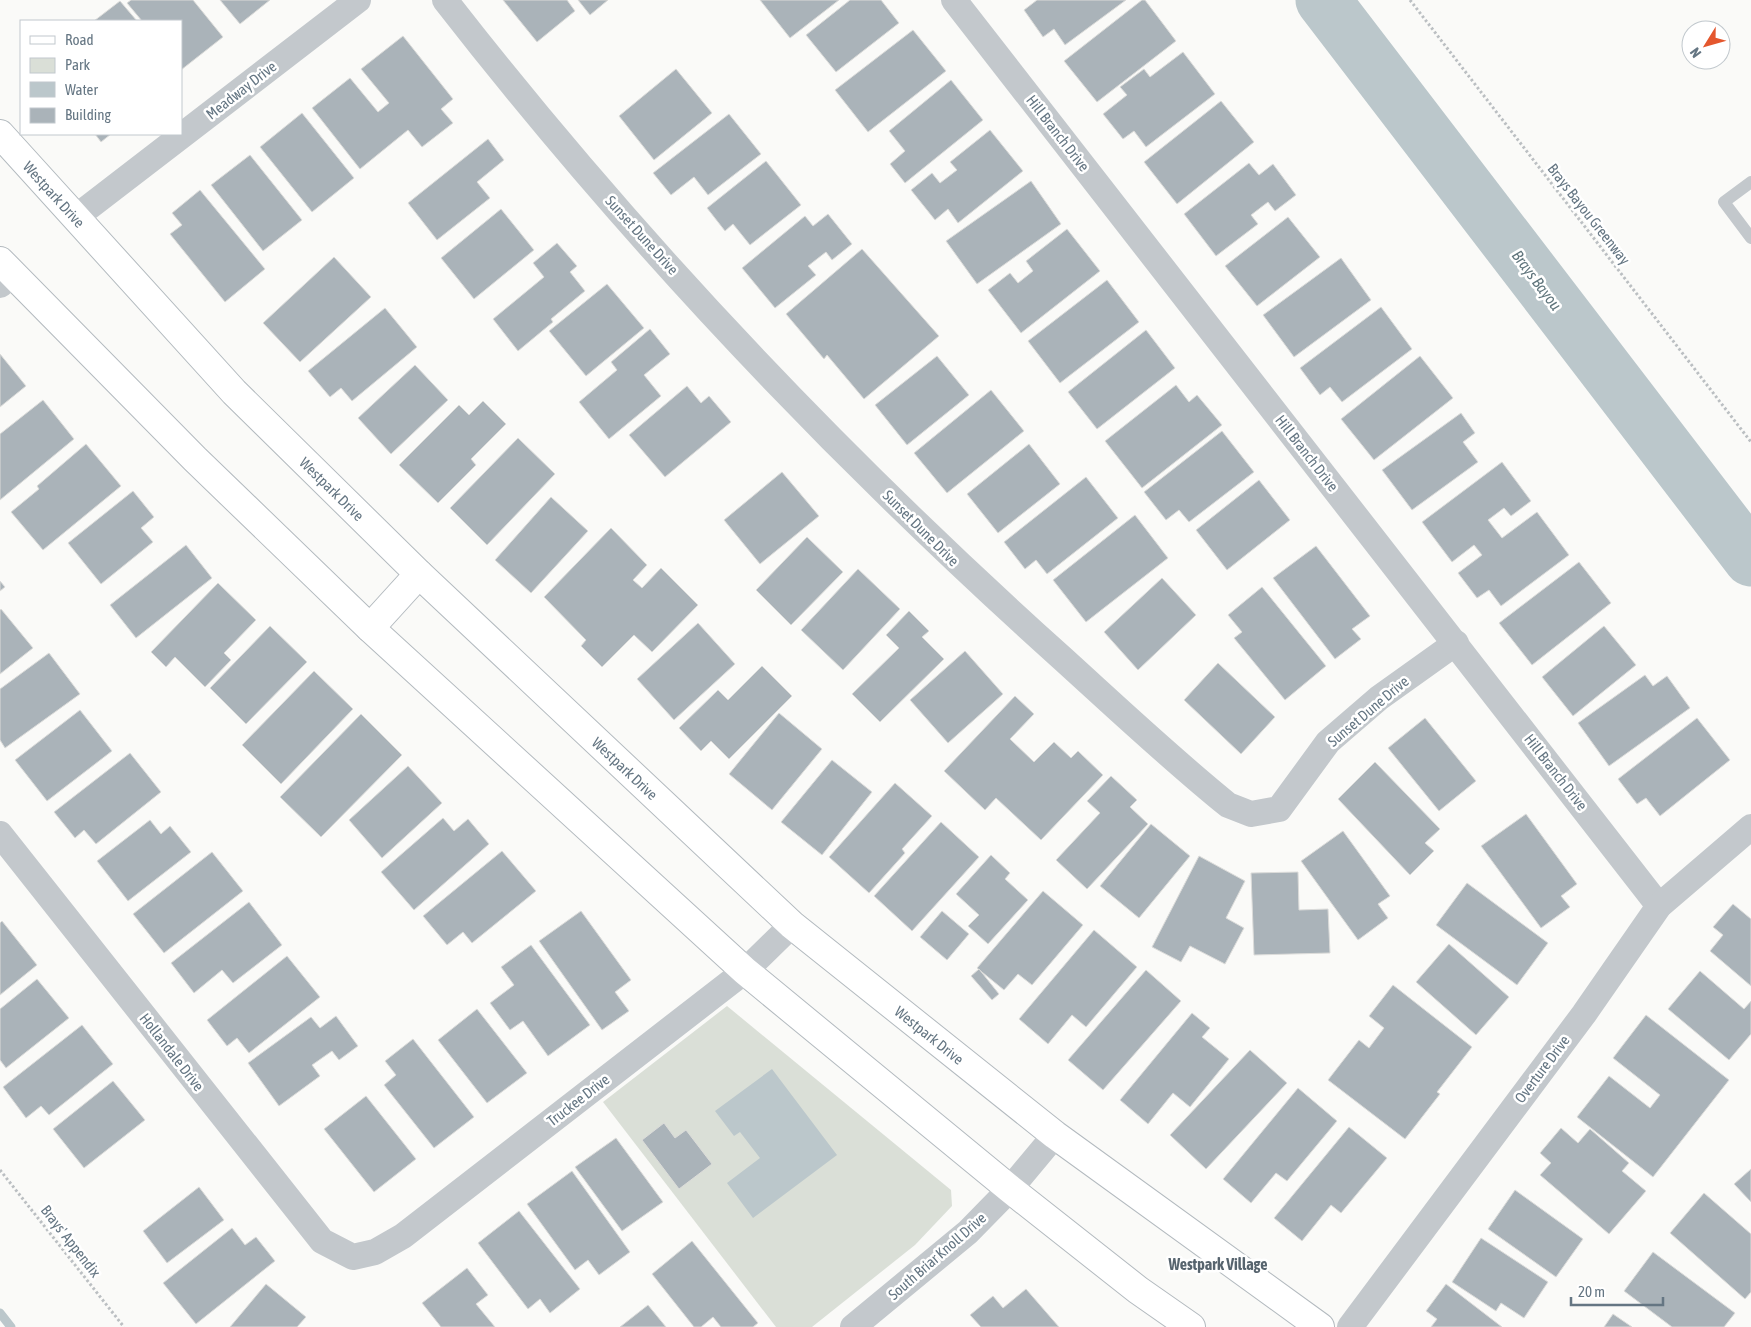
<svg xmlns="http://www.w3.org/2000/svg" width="1751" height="1327" font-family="'Asap Condensed',sans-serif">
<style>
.green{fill:#dadfd7}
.water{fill:#bbc7cb}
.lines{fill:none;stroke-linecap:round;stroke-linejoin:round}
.stream{stroke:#bbc7cb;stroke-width:9}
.river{stroke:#bbc7cb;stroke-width:55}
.building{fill:#aab3b9;stroke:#dcdcda}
.secondary-casing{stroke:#b3babf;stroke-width:30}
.path{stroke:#bbbfc2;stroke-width:3;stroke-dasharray:2.5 2.5;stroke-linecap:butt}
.service{stroke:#c3c8cc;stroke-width:12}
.minor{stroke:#c3c8cc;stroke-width:26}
.secondary{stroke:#fff;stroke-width:28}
.labels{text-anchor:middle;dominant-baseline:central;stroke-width:5;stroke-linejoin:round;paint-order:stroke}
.street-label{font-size:15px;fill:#657683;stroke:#fff}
.water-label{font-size:16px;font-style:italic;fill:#60757c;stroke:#fff}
.neighbourhood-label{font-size:16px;font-weight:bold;fill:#57646e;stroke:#fff}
</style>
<rect width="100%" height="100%" fill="#fafaf8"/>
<path class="green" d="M727,1006L951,1190L952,1206L915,1245L812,1327H776L603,1102Z"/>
<path class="water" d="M772,1069L837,1155L753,1218L727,1183L760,1158L740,1132L734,1136L715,1111Z"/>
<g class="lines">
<path class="stream" d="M0,1313L11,1327"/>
<path class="river" d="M1323,0L1751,559"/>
</g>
<g class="building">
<path d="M131,0H193L223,37L181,70V21H142L127,3Z"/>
<path d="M220,0H270L240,24Z"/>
<path d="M503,0H567L575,11L537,42Z"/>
<path d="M578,0H608L590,15Z"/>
<path d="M760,0H839L790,38Z"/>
<path d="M850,0H881L899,23L836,72L806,35Z"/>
<path d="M1037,0H1126L1065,45L1054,29L1043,37L1024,10Z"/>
<path d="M1142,0H1145L1176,41L1097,102L1064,61Z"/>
<path d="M120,1L137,21H94Z"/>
<path d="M913,30L946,71L868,132L835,90Z"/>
<path d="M403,36L453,99L441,109L453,123L422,147L408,130L360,169L312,108L350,78L378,112L389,103L361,69Z"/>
<path d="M1183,52L1215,94L1146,147L1134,131L1123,139L1103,114L1127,95L1120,87L1144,69L1150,77Z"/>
<path d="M676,69L712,113L654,160L619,116Z"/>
<path d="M951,80L983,120L905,183L890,164L905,151L889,131Z"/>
<path d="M1221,101L1254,142L1177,204L1144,162Z"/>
<path d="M302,113L354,178L312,212L260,147Z"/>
<path d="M729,114L761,154L708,195L694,177L671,195L653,173Z"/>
<path d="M990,130L1023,171L958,223L948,209L935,220L911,190L932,173L940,183L957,170L950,162Z"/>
<path d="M95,134H111L101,142Z"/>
<path d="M488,139L504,160L477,182L490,198L437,240L408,203Z"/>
<path d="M250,155L302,220L263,251L211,185Z"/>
<path d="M766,161L801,205L750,245L733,224L725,231L707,208Z"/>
<path d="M1249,163L1259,175L1273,164L1296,195L1275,211L1268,202L1251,215L1258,224L1216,256L1184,214Z"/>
<path d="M1031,181L1061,224L977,284L946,241Z"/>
<path d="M200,190L265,269L225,302L170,234L182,225L172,213Z"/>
<path d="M501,209L534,250L474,299L441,258Z"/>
<path d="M828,214L852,244L832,260L826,252L808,266L816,275L775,308L742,268L805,216L813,226Z"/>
<path d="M1288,217L1320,257L1257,306L1225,266Z"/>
<path d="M1067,229L1100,271L1021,333L988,290L1010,273L1018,283L1033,271L1026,261Z"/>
<path d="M557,243L577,266L570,272L585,291L551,319L553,322L518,351L493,319L544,277L533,263Z"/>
<path d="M862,249L939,336L864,399L827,355L824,359L786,314Z"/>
<path d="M334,257L371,297L300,362L263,323Z"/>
<path d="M1341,258L1371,300L1294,357L1263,315Z"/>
<path d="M1107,280L1139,322L1060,383L1028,341Z"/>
<path d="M607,284L644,328L586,376L549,331Z"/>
<path d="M1381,307L1412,349L1342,402L1330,387L1320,395L1300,368Z"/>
<path d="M385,308L417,347L352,401L341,388L330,397L308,371Z"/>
<path d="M650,329L670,354L644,375L661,396L609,439L579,402L617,370L611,362Z"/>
<path d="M1146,330L1175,368L1097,429L1068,392Z"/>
<path d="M0,354L26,386L0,407Z"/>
<path d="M937,356L969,395L907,445L875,405Z"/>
<path d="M1420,356L1453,398L1374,460L1341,419Z"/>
<path d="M415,365L448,400L391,454L358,418Z"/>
<path d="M1176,385L1189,402L1197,395L1222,425L1142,488L1105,441Z"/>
<path d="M687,386L701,403L709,396L731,422L665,477L629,435Z"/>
<path d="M991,390L1024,431L947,493L914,453Z"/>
<path d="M43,400L74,439L0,500V434Z"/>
<path d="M483,401L506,424L471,459L476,465L438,503L399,465L459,405L469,415Z"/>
<path d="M1461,413L1475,433L1463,442L1478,462L1412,510L1382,470Z"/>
<path d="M1222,431L1254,472L1189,522L1179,510L1166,520L1144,492Z"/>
<path d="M518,438L555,474L487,545L450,508Z"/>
<path d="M86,444L121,486L43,550L11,512L39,489L37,486Z"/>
<path d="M1029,444L1060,484L998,533L967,494Z"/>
<path d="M1502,462L1531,501L1511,516L1504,508L1488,520L1502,538L1537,512L1569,555L1501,606L1489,590L1477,598L1458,573L1482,555L1474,545L1452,562L1422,522Z"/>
<path d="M782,472L819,516L760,564L724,520Z"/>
<path d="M1086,477L1118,518L1047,574L1036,560L1025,569L1004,542Z"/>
<path d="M1259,480L1290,520L1227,570L1196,530Z"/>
<path d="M133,491L154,517L141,528L153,542L101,584L68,543Z"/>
<path d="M551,497L588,531L531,593L495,560Z"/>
<path d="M1135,515L1168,558L1086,622L1053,580Z"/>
<path d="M611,528L647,565L633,580L642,588L661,568L698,605L652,652L634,635L602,667L581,646L586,640L544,597Z"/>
<path d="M807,537L843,572L791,625L756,590Z"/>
<path d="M186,545L212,578L136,638L110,605Z"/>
<path d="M1316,546L1370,616L1352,629L1361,639L1335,659L1273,578Z"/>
<path d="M1579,562L1611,603L1532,665L1499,623Z"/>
<path d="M858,569L900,609L843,670L801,630Z"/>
<path d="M1162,578L1196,615L1138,670L1104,632Z"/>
<path d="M0,581L5,587L0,591Z"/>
<path d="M218,583L256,620L224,653L231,660L205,687L175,657L166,667L151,652Z"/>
<path d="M1262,587L1326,666L1285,700L1234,638L1242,632L1228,615Z"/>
<path d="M1,609L33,648L0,674V610Z"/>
<path d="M909,611L929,631L922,637L944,659L880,722L852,694L899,648L886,635Z"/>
<path d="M698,623L735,664L674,720L637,679Z"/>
<path d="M270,626L307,662L246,724L210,688Z"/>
<path d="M1604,626L1636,665L1573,716L1542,677Z"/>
<path d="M965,651L1003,694L948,743L910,700Z"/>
<path d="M49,653L80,694L5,748L0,740V689Z"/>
<path d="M1218,663L1275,717L1241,754L1184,700Z"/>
<path d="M762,666L792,696L729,759L711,741L701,751L679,728L718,690L728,700Z"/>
<path d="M314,671L353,709L281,784L242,745Z"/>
<path d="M1645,675L1653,686L1667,676L1690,708L1609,766L1578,723Z"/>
<path d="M1015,696L1034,714L1010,739L1034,762L1054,742L1071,758L1078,751L1103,775L1041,840L996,798L985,810L944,771Z"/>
<path d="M80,710L112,751L47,801L15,760Z"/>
<path d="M779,713L822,749L772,810L729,774Z"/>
<path d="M361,714L402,755L321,837L280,797Z"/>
<path d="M1425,718L1476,781L1439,811L1388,748Z"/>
<path d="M1697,718L1730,760L1660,816L1646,798L1637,804L1618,779Z"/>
<path d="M130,753L161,792L96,844L84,830L75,838L54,812Z"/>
<path d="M832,760L872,792L822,855L781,822Z"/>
<path d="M1375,762L1440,829L1425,843L1434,851L1410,875L1338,799Z"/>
<path d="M408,766L442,803L382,858L349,820Z"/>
<path d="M1111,776L1137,800L1130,807L1148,824L1087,889L1056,860L1100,813L1087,801Z"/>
<path d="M895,783L932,816L902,849L905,853L869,893L829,857Z"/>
<path d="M1526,814L1577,884L1561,896L1570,907L1541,928L1481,846Z"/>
<path d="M443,818L454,831L468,819L489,844L414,910L381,872Z"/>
<path d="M150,820L161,834L170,826L191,852L128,901L97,861Z"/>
<path d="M941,822L979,857L912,931L874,896Z"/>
<path d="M1151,824L1190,856L1139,918L1100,886Z"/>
<path d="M1343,831L1390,896L1378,904L1388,918L1358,940L1301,861Z"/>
<path d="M502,851L536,891L472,943L463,932L447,945L423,916Z"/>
<path d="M212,852L243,891L164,953L133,914Z"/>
<path d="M991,855L1010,873L1005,879L1028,900L988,944L968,926L979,915L956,894Z"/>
<path d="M1199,856L1245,881L1226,918L1244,928L1225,964L1190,946L1181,962L1152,947Z"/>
<path d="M1298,872L1299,910L1328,909L1330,953L1254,955L1251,873Z"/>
<path d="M1467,883L1548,943L1517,985L1436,925Z"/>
<path d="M1043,891L1083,925L1032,985L1018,974L1004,990L977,968Z"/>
<path d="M249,902L282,945L233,983L222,970L194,993L171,963Z"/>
<path d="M1733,904L1751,919V986L1710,951L1723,935L1713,927Z"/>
<path d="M581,911L631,980L615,992L629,1011L602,1030L539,941Z"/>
<path d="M942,911L969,934L947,960L920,937Z"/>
<path d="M2,921L37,965L0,995V923Z"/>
<path d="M1094,930L1137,967L1086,1027L1072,1015L1048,1044L1019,1019Z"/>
<path d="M1449,944L1509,997L1476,1035L1416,982Z"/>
<path d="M531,945L590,1025L548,1056L523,1021L510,1030L490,1003L514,985L501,967Z"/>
<path d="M287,956L320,997L249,1053L237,1038L227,1046L207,1020Z"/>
<path d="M979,969L999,994L992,1000L971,976Z"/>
<path d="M1146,970L1181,1001L1103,1090L1068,1060Z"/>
<path d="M1700,971L1744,1009L1751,1001V1034L1729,1060L1668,1009Z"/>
<path d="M37,979L69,1018L6,1068L0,1060V1009Z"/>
<path d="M1393,985L1472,1047L1437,1092L1440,1094L1405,1139L1328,1080L1359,1040L1369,1048L1384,1028L1369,1016Z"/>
<path d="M477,1009L527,1073L487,1103L438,1040Z"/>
<path d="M1192,1013L1210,1028L1202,1037L1229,1059L1190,1107L1173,1093L1148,1124L1120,1100Z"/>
<path d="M1646,1015L1729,1080L1653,1177L1577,1117L1609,1076L1650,1108L1660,1095L1613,1058Z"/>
<path d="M336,1016L358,1046L339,1060L332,1051L312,1065L320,1076L279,1106L248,1063L311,1017L320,1028Z"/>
<path d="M82,1025L113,1064L49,1115L41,1106L26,1118L3,1087Z"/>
<path d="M413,1039L474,1117L434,1148L384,1085L396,1075L385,1061Z"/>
<path d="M1250,1050L1287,1083L1206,1169L1170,1135Z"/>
<path d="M113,1081L145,1120L84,1168L53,1129Z"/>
<path d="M1298,1088L1337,1121L1287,1181L1276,1173L1251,1203L1223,1179Z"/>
<path d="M366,1096L416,1159L374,1192L324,1129Z"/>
<path d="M664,1123L675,1138L686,1130L712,1164L679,1189L642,1140Z"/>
<path d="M1349,1127L1387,1158L1341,1213L1331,1205L1302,1241L1274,1218Z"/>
<path d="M1561,1128L1578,1143L1590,1129L1629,1163L1622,1171L1646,1191L1609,1234L1540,1175L1551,1163L1540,1153Z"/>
<path d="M616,1138L663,1202L622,1231L575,1167Z"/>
<path d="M1751,1169V1202L1734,1184Z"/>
<path d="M572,1171L630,1252L599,1275L588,1260L575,1270L527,1204Z"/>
<path d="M199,1187L224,1220L167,1263L143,1231Z"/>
<path d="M1515,1190L1583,1239L1556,1277L1488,1229Z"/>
<path d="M1704,1193L1751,1234V1292L1745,1299L1670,1233Z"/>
<path d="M519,1211L580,1289L550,1313L540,1299L528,1309L478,1243Z"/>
<path d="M232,1228L245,1245L256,1237L275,1261L196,1324L163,1283Z"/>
<path d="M1481,1238L1548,1282L1524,1318L1501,1303L1496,1311L1452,1282Z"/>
<path d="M692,1241L758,1323L753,1327H721L713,1317L701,1327H694L652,1274Z"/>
<path d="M1653,1252L1735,1313L1724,1327H1672L1624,1291Z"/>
<path d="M467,1268L488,1295L476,1304L495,1327H441L422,1303Z"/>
<path d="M266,1284L306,1317L297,1327H230Z"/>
<path d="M1446,1284L1502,1327H1431L1437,1319L1426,1311Z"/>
<path d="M1026,1289L1059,1327H981L970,1315L993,1296L1003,1308Z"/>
<path d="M648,1305L666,1327H620Z"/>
<path d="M1613,1314L1632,1327H1604Z"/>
</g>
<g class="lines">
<defs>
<g id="secondary">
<path id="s1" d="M0,134L234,392L419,574L792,925L1055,1135L1320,1327"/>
<path d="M0,261L195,459L370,628L745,971L1010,1189L1138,1290L1191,1327"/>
<path d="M370,628L419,574"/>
</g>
</defs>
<use href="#secondary" class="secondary-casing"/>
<g class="path">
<path d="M1410,0L1751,442"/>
<path d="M0,1170L124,1327"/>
</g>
<path class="service" d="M1751,182L1724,202L1751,238"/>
<g class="minor">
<path d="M445,0C630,238 839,458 1063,659C1118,709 1171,759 1228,805L1251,814L1279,809L1328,742L1379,698L1456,643"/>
<path d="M954,0L1659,906"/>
<path d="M76,217L358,0"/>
<path d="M0,285L12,275"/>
<path d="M0,834L322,1241L353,1257L375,1252L403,1236L745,971L792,925"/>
<path d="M853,1327L968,1232L1010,1189L1055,1135"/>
<path d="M1350,1327L1584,1014L1659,906L1751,827"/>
</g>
<use href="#secondary" class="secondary"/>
</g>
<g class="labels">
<g class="street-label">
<text transform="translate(241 90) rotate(-38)">Meadway Drive</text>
<text transform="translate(1058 133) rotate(52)">Hill Branch Drive</text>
<text stroke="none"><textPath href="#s1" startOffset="81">Westpark Drive</textPath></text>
<text transform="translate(1589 214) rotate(52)">Brays Bayou Greenway</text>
<text transform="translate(642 235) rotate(48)">Sunset Dune Drive</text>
<text transform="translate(1307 453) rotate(52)">Hill Branch Drive</text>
<text stroke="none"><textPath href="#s1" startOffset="486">Westpark Drive</textPath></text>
<text transform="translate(921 528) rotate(45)">Sunset Dune Drive</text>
<text transform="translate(1368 711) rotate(-40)">Sunset Dune Drive</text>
<text stroke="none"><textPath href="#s1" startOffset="891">Westpark Drive</textPath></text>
<text transform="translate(1556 772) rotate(52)">Hill Branch Drive</text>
<text stroke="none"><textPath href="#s1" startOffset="1296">Westpark Drive</textPath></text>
<text transform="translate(172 1052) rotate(52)">Hollandale Drive</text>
<text transform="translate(1542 1069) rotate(-53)">Overture Drive</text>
<text transform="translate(578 1100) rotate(-38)">Truckee Drive</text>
<text transform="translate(71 1241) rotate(52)">Brays' Appendix</text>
<text transform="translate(937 1256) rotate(-41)">South Briar Knoll Drive</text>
</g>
<g class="water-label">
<text transform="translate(1537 280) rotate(53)">Brays Bayou</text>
</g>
<g class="neighbourhood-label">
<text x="1218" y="1264">Westpark Village</text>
</g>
</g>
<rect x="20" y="20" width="162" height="115" fill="#ffffff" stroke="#c1c8cd"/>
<rect x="30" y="36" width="25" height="8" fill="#ffffff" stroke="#c1c8cd"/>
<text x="65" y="45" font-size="15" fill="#657683">Road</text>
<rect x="30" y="58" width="25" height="15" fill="#dadfd7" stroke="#c1c8cd"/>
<text x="65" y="70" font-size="15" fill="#657683">Park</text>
<rect x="30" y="82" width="25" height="15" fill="#bbc7cb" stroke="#c1c8cd"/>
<text x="65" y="95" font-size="15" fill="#657683">Water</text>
<rect x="30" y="108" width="25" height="15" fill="#aab3b9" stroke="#c1c8cd"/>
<text x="65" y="120" font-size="15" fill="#657683">Building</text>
<g transform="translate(1706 45) rotate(233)"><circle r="24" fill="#ffffff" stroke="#c1c8cd"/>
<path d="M0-4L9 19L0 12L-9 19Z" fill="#e4572e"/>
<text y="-8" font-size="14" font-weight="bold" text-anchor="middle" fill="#657683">N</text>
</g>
<path d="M1571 1297v8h92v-8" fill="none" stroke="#657683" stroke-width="2.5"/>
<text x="1578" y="1297" font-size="15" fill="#657683" stroke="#ffffff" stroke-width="4" paint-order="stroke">20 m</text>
</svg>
